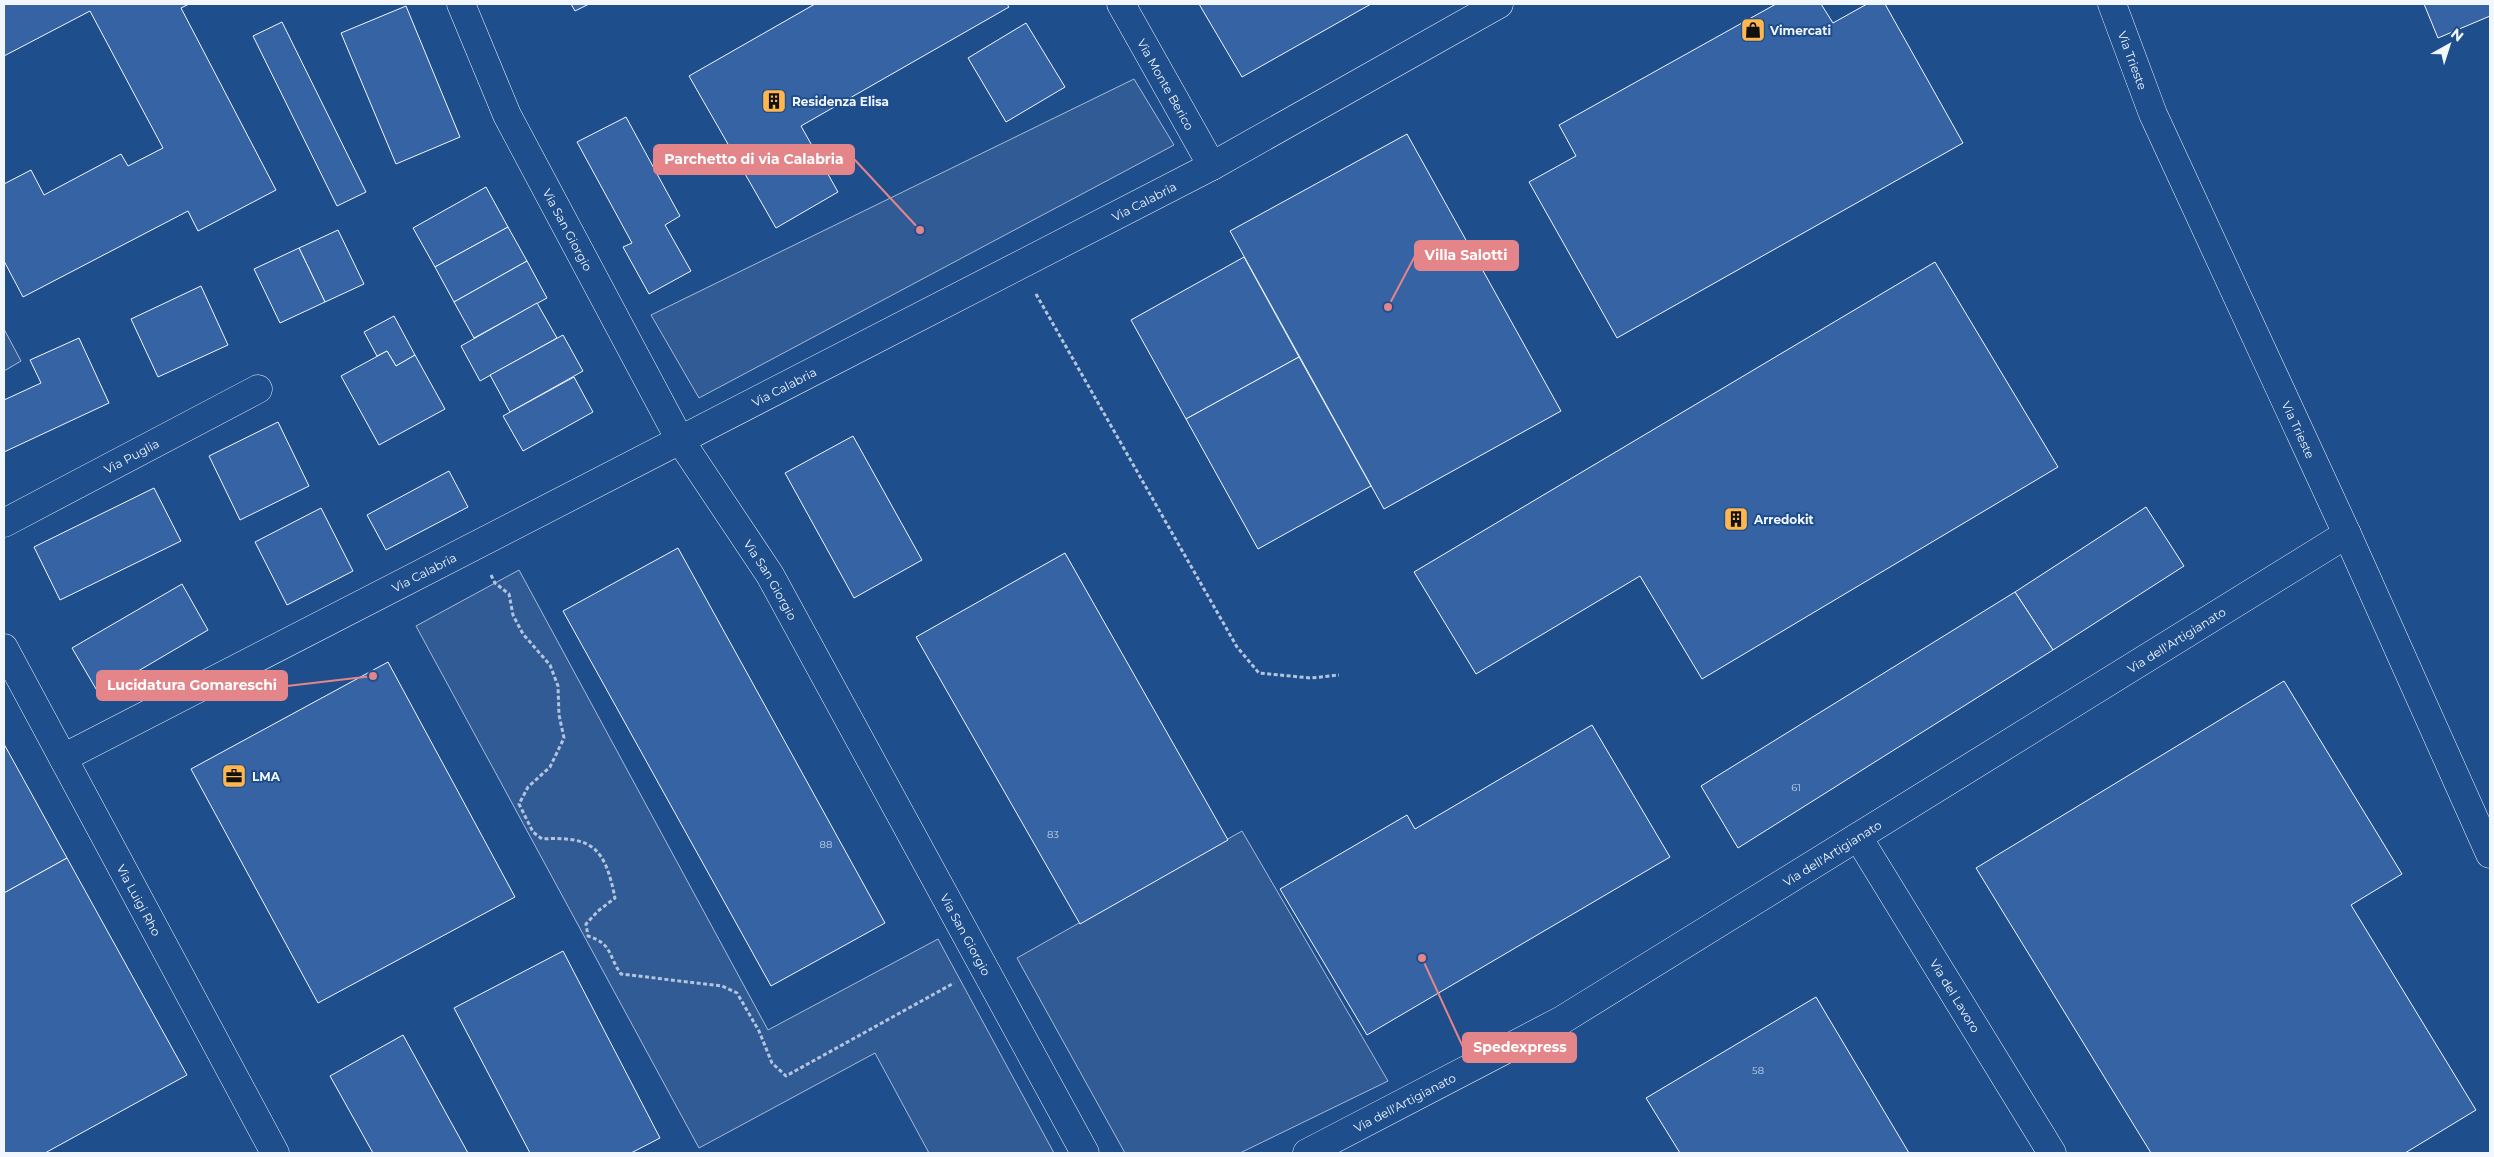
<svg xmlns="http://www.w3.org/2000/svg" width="2494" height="1157" font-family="Montserrat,sans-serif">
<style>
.built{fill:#305b95;stroke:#a8bbd7}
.building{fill:#3563a3;stroke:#f2f6ff}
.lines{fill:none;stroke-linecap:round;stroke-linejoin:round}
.street-casing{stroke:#f2f6ff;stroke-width:29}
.secondary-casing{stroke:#f2f6ff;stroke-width:29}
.path{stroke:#b3c4dc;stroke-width:3;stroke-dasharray:4 2.5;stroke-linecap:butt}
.street{stroke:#1f4e8c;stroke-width:28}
.secondary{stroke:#1f4e8c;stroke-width:28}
.labels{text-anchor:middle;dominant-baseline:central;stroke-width:4;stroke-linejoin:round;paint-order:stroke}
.number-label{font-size:10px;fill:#c3d1e8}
.poi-label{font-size:12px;font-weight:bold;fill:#f2f6ff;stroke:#1f4e8c;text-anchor:start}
.street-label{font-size:12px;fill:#f2f6ff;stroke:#1f4e8c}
.leader{fill:none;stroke:#e38589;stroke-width:2}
.callout-dot{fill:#e38589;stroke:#1f4e8c;stroke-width:2}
.callout{fill:#e38589;stroke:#e38589;stroke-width:2}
.callout-label{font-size:14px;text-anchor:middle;font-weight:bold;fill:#fff}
</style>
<rect width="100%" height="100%" fill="#1f4e8c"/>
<g class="built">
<path d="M1134,79L1174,145L699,398L651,315Z"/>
<path d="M4,329L21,361L4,371Z"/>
<path d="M519,570L768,1030L938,939L1054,1153H929L875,1053L699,1148L416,626Z"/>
<path d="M1242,831L1388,1081L1240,1153H1125L1017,958Z"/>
</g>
<g class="building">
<path d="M4,4H189L181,8L276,190L198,231L188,211L23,297L4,261V184L31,170L44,195L121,154L128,166L163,148L90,11L4,56Z"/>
<path d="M571,4H589L575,11Z"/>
<path d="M815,4H1007L1009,7L801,126L838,192L776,228L689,76Z"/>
<path d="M1199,4H1371L1242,77Z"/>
<path d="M1776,4H1821L1833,23L1867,4H1885L1963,143L1617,338L1529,182L1576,156L1559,125Z"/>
<path d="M2424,4H2490V16L2438,38Z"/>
<path d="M406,6L460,137L396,164L341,33Z"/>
<path d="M282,22L366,192L337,206L253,36Z"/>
<path d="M1026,23L1065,87L1006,122L968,58Z"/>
<path d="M626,117L680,216L665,225L691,271L649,294L623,247L632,243L577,142Z"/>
<path d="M1407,134L1561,411L1384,509L1230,231Z"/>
<path d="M486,187L508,227L435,267L413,228Z"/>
<path d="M508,227L527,261L454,302L435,267Z"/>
<path d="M338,230L364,284L325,302L299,248Z"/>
<path d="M299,248L325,302L280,323L254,269Z"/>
<path d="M1244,257L1299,357L1186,419L1131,320Z"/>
<path d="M527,261L547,298L474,338L454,302Z"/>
<path d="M1935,262L2058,467L1702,679L1640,576L1476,674L1414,572Z"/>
<path d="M201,286L228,345L158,377L131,319Z"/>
<path d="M537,303L557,338L480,381L461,346Z"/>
<path d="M394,316L415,355L396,366L387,351L377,356L364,332Z"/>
<path d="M563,335L583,371L510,412L490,375Z"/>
<path d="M79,338L109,403L4,452V400L41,383L30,360Z"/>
<path d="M387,351L396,366L415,355L445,409L379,445L341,376Z"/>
<path d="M1299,357L1371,486L1258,549L1186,419Z"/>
<path d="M574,377L593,412L523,451L503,416Z"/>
<path d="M278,422L309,486L240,520L209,456Z"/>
<path d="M853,436L922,560L854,598L785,473Z"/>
<path d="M449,471L468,507L386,550L367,515Z"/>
<path d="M154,488L181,541L60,600L34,547Z"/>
<path d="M2146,507L2184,566L2053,650L2015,592Z"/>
<path d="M321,508L353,571L287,605L255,542Z"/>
<path d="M678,548L885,923L771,986L563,611Z"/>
<path d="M1065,553L1228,840L1080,924L916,637Z"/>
<path d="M182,584L208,630L99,694L72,648Z"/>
<path d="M2015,592L2053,650L1738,848L1701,786Z"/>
<path d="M388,662L515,897L318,1003L191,769Z"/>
<path d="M2284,681L2402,874L2351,905L2476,1110L2405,1153H2151L1976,868Z"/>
<path d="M1592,725L1670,857L1367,1035L1280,889L1407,815L1415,829Z"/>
<path d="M4,744L67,858L4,893Z"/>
<path d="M67,858L187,1075L45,1153H4V893Z"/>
<path d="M563,951L660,1138L631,1153H530L454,1008Z"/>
<path d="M1816,997L1909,1153H1680L1646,1098Z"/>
<path d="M403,1035L468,1153H373L330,1076Z"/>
</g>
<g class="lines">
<defs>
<g id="street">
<path id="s1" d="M461,4L507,115L680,440L770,575L1085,1153"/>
<path id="s2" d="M1121,4L1212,166"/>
<path id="s3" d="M4,523L258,389"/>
<path id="s4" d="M4,648L275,1153"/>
<path id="s5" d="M63,758L1212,166L1499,4"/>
<path id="s6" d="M1858,837L2052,1153"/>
<path id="s7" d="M1307,1153L1562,1020L2347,534"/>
</g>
<g id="secondary">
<path id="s8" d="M2112,4L2153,114L2347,534L2490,854"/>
</g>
</defs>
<use href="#street" class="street-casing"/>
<use href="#secondary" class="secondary-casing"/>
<g class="path">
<path d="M1036,294L1237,647L1259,673L1311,678L1339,675"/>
<path d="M491,575L495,583L509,594L513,615L523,634L550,665L558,686L559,715L564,738L550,767L528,787L519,804L533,832L542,839C593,836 605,848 615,898L598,911L586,924L588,936C613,944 608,956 621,974L722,986L737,993L759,1031L772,1063L786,1076L954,983"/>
</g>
<use href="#street" class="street"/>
<use href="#secondary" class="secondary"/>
</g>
<defs>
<symbol id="shop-square" viewBox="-11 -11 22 22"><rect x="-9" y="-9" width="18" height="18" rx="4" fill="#ffb74d" stroke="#1f4e8c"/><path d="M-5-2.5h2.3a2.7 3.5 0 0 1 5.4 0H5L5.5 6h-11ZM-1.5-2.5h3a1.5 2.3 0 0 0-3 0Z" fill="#111"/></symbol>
<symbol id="building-square" viewBox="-11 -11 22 22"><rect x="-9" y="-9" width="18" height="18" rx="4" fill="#ffb74d" stroke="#1f4e8c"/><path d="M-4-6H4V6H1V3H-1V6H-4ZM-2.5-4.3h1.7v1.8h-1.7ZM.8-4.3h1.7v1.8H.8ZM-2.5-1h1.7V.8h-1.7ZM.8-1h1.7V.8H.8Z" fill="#111"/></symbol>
<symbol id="office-square" viewBox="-11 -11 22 22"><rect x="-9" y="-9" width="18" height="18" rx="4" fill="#ffb74d" stroke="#1f4e8c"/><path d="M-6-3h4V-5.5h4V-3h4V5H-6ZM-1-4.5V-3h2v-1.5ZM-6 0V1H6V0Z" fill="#111"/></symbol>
</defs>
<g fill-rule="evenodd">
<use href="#shop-square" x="1739" y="16" width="28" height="28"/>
<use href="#building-square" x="760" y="87" width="28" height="28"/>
<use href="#building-square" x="1722" y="505" width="28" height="28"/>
<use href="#office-square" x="220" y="762" width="28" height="28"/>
</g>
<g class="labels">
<g class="number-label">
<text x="1796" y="787">61</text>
<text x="1053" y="834">83</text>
<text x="826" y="844">88</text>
<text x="1758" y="1070">58</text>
</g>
<g class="poi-label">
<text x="1770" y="30">Vimercati</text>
<text x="792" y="101">Residenza Elisa</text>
<text x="1754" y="519">Arredokit</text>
<text x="252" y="776">LMA</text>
</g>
<g class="street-label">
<text stroke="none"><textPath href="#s8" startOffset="60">Via Trieste</textPath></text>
<text stroke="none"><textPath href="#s2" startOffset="92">Via Monte Berico</textPath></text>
<text stroke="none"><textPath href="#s5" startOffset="1216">Via Calabria</textPath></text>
<text stroke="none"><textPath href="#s1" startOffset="250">Via San Giorgio</textPath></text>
<text stroke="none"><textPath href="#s5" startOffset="811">Via Calabria</textPath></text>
<text stroke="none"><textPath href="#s8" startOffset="465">Via Trieste</textPath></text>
<text stroke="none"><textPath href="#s3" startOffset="144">Via Puglia</textPath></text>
<text stroke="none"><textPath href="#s5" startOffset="406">Via Calabria</textPath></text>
<text stroke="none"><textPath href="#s1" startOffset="655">Via San Giorgio</textPath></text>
<text stroke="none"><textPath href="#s7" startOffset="1010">Via dell'Artigianato</textPath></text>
<text stroke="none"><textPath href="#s7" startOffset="605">Via dell'Artigianato</textPath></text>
<text stroke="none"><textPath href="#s4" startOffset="286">Via Luigi Rho</textPath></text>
<text stroke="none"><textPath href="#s1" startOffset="1060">Via San Giorgio</textPath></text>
<text stroke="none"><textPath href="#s6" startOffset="186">Via del Lavoro</textPath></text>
<text stroke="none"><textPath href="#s7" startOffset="110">Via dell'Artigianato</textPath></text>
</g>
</g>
<path class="leader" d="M920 230L854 159M1388 307L1415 256M373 676L287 686M1422 958L1463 1047"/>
<g class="callout-dot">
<circle cx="920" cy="230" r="5"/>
<circle cx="1388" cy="307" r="5"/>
<circle cx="373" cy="676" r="5"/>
<circle cx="1422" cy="958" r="5"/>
</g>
<g class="callout">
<rect x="654" y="145" width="200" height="29" rx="5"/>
<rect x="1415" y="241" width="103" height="29" rx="5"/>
<rect x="97" y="671" width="190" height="29" rx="5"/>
<rect x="1463" y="1033" width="113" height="29" rx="5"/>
</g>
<g class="callout-label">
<text x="754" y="164">Parchetto di via Calabria</text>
<text x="1466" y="260">Villa Salotti</text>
<text x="192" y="690">Lucidatura Gomareschi</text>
<text x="1520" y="1052">Spedexpress</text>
</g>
<rect width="2494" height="1157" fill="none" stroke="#f2f6ff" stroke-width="10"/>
<g transform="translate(2449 45) rotate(39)" stroke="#1f4e8c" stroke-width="4" paint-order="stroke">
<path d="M0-4L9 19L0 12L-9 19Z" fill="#f2f6ff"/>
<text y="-8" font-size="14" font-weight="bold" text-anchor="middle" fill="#f2f6ff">N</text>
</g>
</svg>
